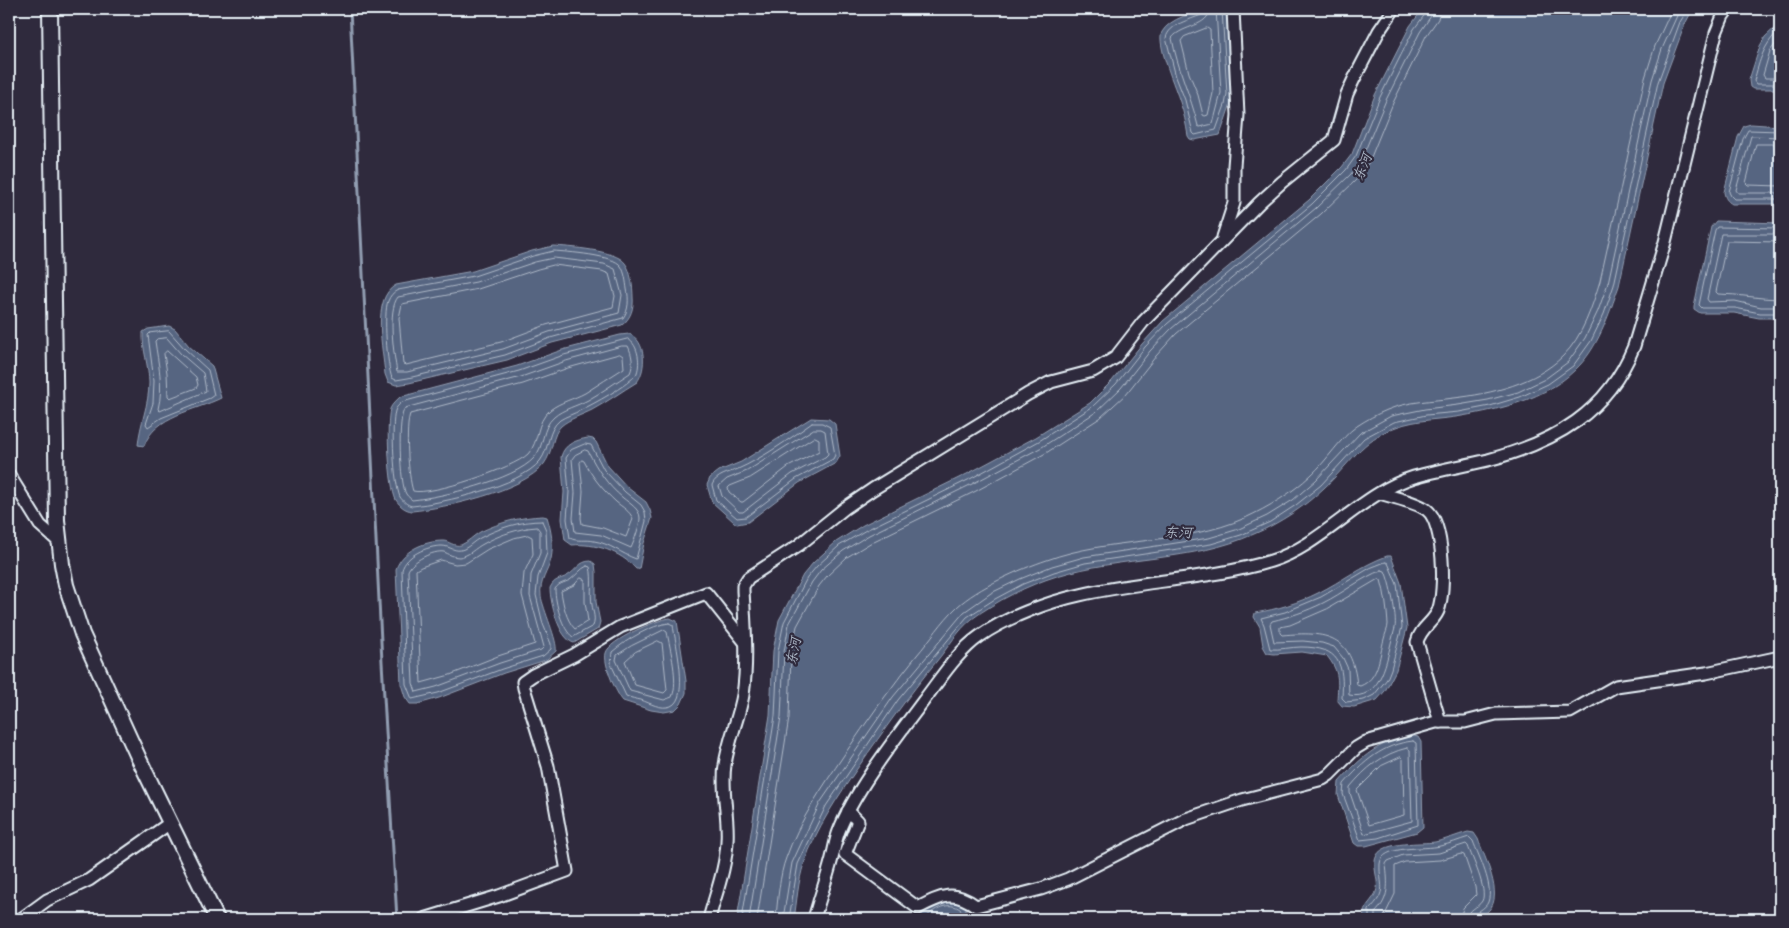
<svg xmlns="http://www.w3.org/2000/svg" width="1789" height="928" font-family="Delius,'LXGW WenKai TC',sans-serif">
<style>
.water{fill:#576581;stroke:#919db1}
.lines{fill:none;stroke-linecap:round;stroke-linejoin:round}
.shore{stroke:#aeb9c8;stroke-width:1}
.stream{stroke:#919db1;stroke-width:3}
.minor-casing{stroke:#e8f1f8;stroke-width:15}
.tertiary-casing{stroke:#e8f1f8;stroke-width:18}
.minor{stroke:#2f2a3d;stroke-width:11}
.tertiary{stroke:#2f2a3d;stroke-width:14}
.labels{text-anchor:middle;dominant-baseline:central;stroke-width:4.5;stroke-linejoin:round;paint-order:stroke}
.water-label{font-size:14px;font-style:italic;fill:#aeb9c8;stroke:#2f2a3d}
</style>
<rect width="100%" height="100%" fill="#2f2a3d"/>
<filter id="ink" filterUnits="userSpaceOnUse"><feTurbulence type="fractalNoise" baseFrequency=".02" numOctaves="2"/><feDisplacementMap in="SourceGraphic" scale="10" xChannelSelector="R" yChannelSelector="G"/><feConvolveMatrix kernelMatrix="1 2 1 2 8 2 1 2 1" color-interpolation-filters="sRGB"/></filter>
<g filter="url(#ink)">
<g class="water">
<path d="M1209,9H1227L1228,12L1232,94L1230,106L1220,135L1194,140L1190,139L1188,136C1186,124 1184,113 1180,102C1176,89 1156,44 1162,32C1170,18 1195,12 1209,9Z"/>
<path d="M1423,9H1693L1685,24L1663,83L1619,286C1609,314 1598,349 1575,370C1545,399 1502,409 1462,416C1440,420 1417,419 1396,427C1362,439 1349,465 1324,488C1304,507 1280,523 1254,534C1193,562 1121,556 1057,576C1028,585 996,601 972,619C958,630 947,649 936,662C908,696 884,730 859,766C838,797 816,828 804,864C798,881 797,901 794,919H737L770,715L773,651L779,620L803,575L813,563L836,542L863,525L967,474L1036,437L1090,403L1112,381L1142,344L1163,321L1309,200L1342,167L1352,154L1375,95L1410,26Z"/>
<path d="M1780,23V89H1753L1750,87L1749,80L1760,46L1765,37Z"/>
<path d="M1751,124L1780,126V204H1732C1727,201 1725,198 1724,192L1738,137L1744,126Z"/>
<path d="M1716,221L1780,223V318H1759L1734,313H1700L1694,309V306L1711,227Z"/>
<path d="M553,246C569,247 616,250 625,263C631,270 633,288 633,297C634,308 631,318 622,325L552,343L507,360L409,383L396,385L388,382L385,374C383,350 371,298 396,285L473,271L532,251Z"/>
<path d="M169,326L175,329L189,346L212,366L221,398C195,411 155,415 144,446L138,445C140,423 149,405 149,383C149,366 142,349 143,332L148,329Z"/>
<path d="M629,334C646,340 647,369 637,382C622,391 607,402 592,410C582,415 569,419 561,426C552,434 553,452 544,464C523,491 445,508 412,511C405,510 400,506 396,500C389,486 386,425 390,409C392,404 396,401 400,397L517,366L562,350L620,335Z"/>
<path d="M811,418L829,419L835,424L840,456L836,463L799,483L748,522L737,524L734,522L712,502L707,485L710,478L719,471L741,462Z"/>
<path d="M588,438L593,439L596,442L608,466L628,488L646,502L650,510L652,518L644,543L639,569H636C620,551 595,543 572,545L565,540L562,519L564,492L561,457C564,444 576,440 588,438Z"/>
<path d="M543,516L547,517C551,529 554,546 551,559C548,572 539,581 541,596C543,609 558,641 556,651L546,660L504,673L439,698L418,704H410L405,697L401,684L396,569C402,551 424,541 443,541C449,541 454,547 461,545C468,542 473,536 480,532C501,522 520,517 543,516Z"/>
<path d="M1387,556H1391L1401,583L1407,628L1396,670L1385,691L1377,700L1354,707L1342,706L1337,700C1338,681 1340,672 1327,656L1302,652L1274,654L1267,653L1263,646L1260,627L1254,617L1255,613C1278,609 1298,603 1318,593C1342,581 1362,565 1387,556Z"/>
<path d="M591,561L595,564L596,572V602L600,622L598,629L574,643C559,639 550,602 550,588C554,579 559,580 567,576C577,570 579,561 591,561Z"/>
<path d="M670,618L677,621L686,681V693L681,704L675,710L664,712L651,710L623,701C616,693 603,664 606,653C609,640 656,620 670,618Z"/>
<path d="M1414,736L1418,737L1421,742L1423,827L1417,832L1366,846H1358L1354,843L1338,795L1339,782C1360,758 1381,739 1414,736Z"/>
<path d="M1468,832L1474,833L1478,839C1484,856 1504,895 1489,910C1486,914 1480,917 1476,919H1364C1361,906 1374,902 1377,889C1379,879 1371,865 1377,855C1385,841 1421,844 1435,842C1446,840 1457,835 1468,832Z"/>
<path d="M955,901L961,902L966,908V919H918C933,903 933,903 955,901Z"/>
</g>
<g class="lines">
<g class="shore">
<path d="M1204,9L1201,15C1190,20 1169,24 1166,38L1176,77L1185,100L1193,133L1195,135L1216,130L1225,105L1227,94L1222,9"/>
<path d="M1210,9C1209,27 1182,25 1172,38C1177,68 1191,96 1198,126L1200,127L1213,124L1221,93L1216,9"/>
<path d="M1207,28L1210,30L1213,93L1208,115L1205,116L1203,115L1198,95L1189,73L1181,41L1184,37Z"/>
<path d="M1780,29C1763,46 1760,59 1754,81L1756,84H1780"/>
<path d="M1780,38L1770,51L1763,75L1765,78H1780"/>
<path d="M1780,131L1748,130L1743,139L1729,192L1731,196L1734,199H1780"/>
<path d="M1780,137L1751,136L1736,190L1738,193H1780"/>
<path d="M1780,144H1756L1746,183L1748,185L1780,186"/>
<path d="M1780,228L1717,227L1715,230L1699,305L1702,308H1735L1760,313H1780"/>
<path d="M1780,234H1721L1707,299L1709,302L1735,301L1761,307H1780"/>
<path d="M1780,242L1727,241L1716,292L1718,294C1739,294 1759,299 1780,299"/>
<path d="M554,251C567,252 614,255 621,266C625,272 626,282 627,289C629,299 629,310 623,318L550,338L505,355L408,378L396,380L392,378C387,366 383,313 388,301C390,296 393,292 398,290L474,276L533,256Z"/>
<path d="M554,258L604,264L615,269L622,295L619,313L549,332L503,349L407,372H397C394,356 387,310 398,297L476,282L535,262Z"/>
<path d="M554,265L602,271L609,274L615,296L613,307L546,325L501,342L406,365L403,364L399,318L402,304L478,289L538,269Z"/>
<path d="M169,331L185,349L208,370L214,395L210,398L161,418L148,427L146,424L153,403L154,381L148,335L150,333Z"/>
<path d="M167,338L181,354L203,373L206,391L160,411L158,409C164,386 158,363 155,341L157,339Z"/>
<path d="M628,339C639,345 641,365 636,375C625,387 595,403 581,410C574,414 566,416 560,420C547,430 550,448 540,461C520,486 443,503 412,506C407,505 403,501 400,497C394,483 391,426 395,411C396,407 399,405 402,402L519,371L564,355Z"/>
<path d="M622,346H628C632,354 634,365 630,373C616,382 602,392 588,400C577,406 563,409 554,417C541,428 545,446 534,458C514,480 442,497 412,500C410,498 408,497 406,494C400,484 397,417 405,408L521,377L566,361Z"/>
<path d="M167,351L196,377L198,385L196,388L170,398L168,396L167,373L164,354Z"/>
<path d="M620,354L623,356L624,368C611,376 598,385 585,393C574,399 560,402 550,410C535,423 540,441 528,454C514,468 430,496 413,491C408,476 405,428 410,414L523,384L568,368Z"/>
<path d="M812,423H822L830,427L835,455L833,459L796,479L746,517L737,518L716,500L712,485C716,475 729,473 738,469C761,459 791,438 812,423Z"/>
<path d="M814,429H821L825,431L828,454L825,457L792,474L743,512H739L722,496L719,486L727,479L747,471Z"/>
<path d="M815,437L819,439V451L788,467L743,502H741L729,492L728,488L730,486L750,478Z"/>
<path d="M585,444L591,445L604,470L625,492L641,505L645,512L646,521L636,559C622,554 609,543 594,541C587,539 576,542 570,538L567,519L569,492L566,458L571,450Z"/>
<path d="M585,450L588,451C597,469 607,485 623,498C629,503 640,509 640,518C640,524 634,542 631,548L601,535L575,532L573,518L575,493L572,459L575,455Z"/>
<path d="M582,460L584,461C592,477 603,490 616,502C622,507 630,511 633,519L626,537L603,528L582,524L581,518L583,491L580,463Z"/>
<path d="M542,521L546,530L547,553L538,577L536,595L543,624L551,644V649L543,656L502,669L438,693L412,699L406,684L402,570C406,555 427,546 442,546C450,546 455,553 464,549C470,546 474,541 480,538C499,528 520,521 542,521Z"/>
<path d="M527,528L537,527L540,531V553L531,575L530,596L544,647L541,650L500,663L436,687L416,692L413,683L408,571C411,561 434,550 444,552C449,554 453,557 459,557C469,556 475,548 483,544C497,536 512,531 527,528Z"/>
<path d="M528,535L532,537L533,554L524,573L522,595L535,644L498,656L450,675L421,683L416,570L421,567L441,560L455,564L466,563L488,549L514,538Z"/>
<path d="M1386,562L1388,563L1397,584L1402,627L1391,669L1387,679L1374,695L1364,700L1346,702L1342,698C1344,664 1340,647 1301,647C1291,647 1280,650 1270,649L1264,625L1261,618L1285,612L1321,597L1370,568Z"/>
<path d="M587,566L590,567C593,579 590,592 592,605C593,612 596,619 593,626L573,637C562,630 555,602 555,589C559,583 564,583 570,580C577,575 580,569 587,566Z"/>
<path d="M1382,570L1385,571C1390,582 1397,616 1395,628C1394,633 1392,638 1391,643C1386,664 1379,701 1349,695L1348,669L1343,658L1334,647L1322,643L1303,641L1274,642L1270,624L1272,621C1289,617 1307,611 1323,603C1343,593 1361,578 1382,570Z"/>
<path d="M581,578L585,580V602L588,621L575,629C566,620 563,604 561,591L574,585Z"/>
<path d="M1379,579L1381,580C1385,593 1387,610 1388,624C1388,629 1385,634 1384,639C1379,657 1379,679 1360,686L1357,685C1352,635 1327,631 1282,635L1280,633V627L1290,625L1327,609Z"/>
<path d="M669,623L673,625C675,642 690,698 671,706C661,710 650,703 641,700C636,699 631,698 626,696L611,664L612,652C626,640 651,625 669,623Z"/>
<path d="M664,630L667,632C670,649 679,681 672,697L664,700L630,691L616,660L617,655L631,646Z"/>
<path d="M658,641L662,643L667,690L664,693L635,685L625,661L635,652Z"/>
<path d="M1413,741L1416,743L1418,825L1378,838L1360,840L1343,794L1344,784C1363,762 1383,744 1413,741Z"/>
<path d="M1407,748L1410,750L1412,821L1364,834L1350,793V787C1366,768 1382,754 1407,748Z"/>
<path d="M1401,757L1403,759V765L1404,815L1369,825L1357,790L1381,766Z"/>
<path d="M742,919L775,716L778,651L784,622L807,578L817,566L839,546L866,530L970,479L1039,441L1092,407L1116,384L1145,347L1167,324L1312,204L1346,170L1356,156L1380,97L1414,29L1426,13V9"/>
<path d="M749,919L781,717L784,652L789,624L812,582L821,570L843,551L869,535L972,484L1042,447L1096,412L1121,388L1150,351L1171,329L1316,208L1351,174L1362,158L1386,100L1420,32L1431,16L1433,9"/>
<path d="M757,919L789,718L791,653L797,626L819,586L827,576L847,557L872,542L976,491L1046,453L1100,418L1126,394L1156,356L1176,334L1321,214L1357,179L1369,162L1393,103L1426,36L1438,19L1440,9"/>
<path d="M776,919C777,903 780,873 786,858C799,821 822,788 844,755C867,721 891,687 917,655C930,640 942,621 957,607C977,588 1020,569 1047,560C1109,537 1185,545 1245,518C1269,507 1292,493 1311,475C1327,461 1340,438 1357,426C1366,420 1377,414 1387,410C1408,401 1432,401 1454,398C1491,394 1536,383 1563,356C1583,336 1592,307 1600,281L1645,78L1655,46L1672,9"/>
<path d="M783,919L792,863L820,803L893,697L964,612L991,593L1020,579L1052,566L1084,557L1209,538L1239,529L1267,516L1293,500L1316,480L1360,433L1391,416L1425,409L1458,405L1488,400L1518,392L1545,379L1568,362L1585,338L1598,311L1608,283L1652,80L1662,49L1680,9"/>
<path d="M789,919L798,864L826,806L898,700L967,617L995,599L1023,584L1054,572L1085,563L1211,544L1241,535L1270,522L1296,505L1321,485L1364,438L1394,422L1426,415L1459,412L1490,406L1520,397L1548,384L1573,366L1591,341L1604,314L1614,285L1658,82L1680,22L1688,9"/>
<path d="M925,919C932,909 950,900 961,910L962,919"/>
<path d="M1369,919V910C1389,890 1379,886 1380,864C1381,844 1426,850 1440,846C1450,844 1459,840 1469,837L1473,841C1479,857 1494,886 1488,902C1485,910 1475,910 1474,919"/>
<path d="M1375,919V913C1390,898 1388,884 1386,864L1388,861L1403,855L1439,853L1466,844L1468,846C1472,858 1488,890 1482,901C1477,909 1468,908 1468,919"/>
<path d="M1383,919L1395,894V866L1405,862L1440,860L1461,854L1464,855L1475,887L1476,895L1463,908L1460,919"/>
</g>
<path class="stream" d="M350,9L382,662L397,919"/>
<defs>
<g id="minor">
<path d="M1223,237L1234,203V166L1238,115L1233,9"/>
<path d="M9,475L40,525L59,542"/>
<path d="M1380,493C1394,498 1417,502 1427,510C1444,523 1446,591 1438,611C1432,624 1421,627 1417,642L1440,722"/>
<path d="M848,811L858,821L845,854L918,908C941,896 954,889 976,906L1041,889L1068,879L1186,819L1242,800L1323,779L1329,775L1356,748L1366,742L1436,722H1465L1496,714L1570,712L1616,686L1706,673L1780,657"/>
<path d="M21,919L47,900L89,880L170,823"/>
<path d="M424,919L499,896L567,871L548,766L524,688L523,682L533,675L574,655L620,627L706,593L745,642"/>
<path d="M709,919C716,893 726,868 727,841C729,816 721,790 725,765C728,741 739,718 743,695C748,661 745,625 743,591V586L748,578L799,545L845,508L873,489L1028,394L1051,382L1093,371L1115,358L1143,322L1259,203L1282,182L1334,140L1347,94L1354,79L1379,31L1394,9"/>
<path d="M814,919C819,900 826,881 831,862C834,852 835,841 839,831C856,788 896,738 924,700C941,678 957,652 980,636C1007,617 1048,602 1080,595C1142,580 1209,580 1271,561C1323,545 1361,493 1414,477C1438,470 1463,466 1488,460C1555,442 1607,413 1634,346L1665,242L1716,33L1723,16L1728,9"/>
</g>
<path id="tertiary" d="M50,9L57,520L62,564L66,585L82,634L139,759L217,919"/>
</defs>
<use href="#minor" class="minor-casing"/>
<use href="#tertiary" class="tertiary-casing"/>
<use href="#minor" class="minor"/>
<use href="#tertiary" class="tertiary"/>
</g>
</g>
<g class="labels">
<g class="water-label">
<text transform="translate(1362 167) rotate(-68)">东河</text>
<text transform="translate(1178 532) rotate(1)">东河</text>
<text transform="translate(793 651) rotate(-79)">东河</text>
</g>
</g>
<rect width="1789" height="928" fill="none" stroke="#2f2a3d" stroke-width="30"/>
<rect x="15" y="15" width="1759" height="898" fill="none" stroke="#e8f1f8" stroke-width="2" filter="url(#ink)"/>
</svg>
